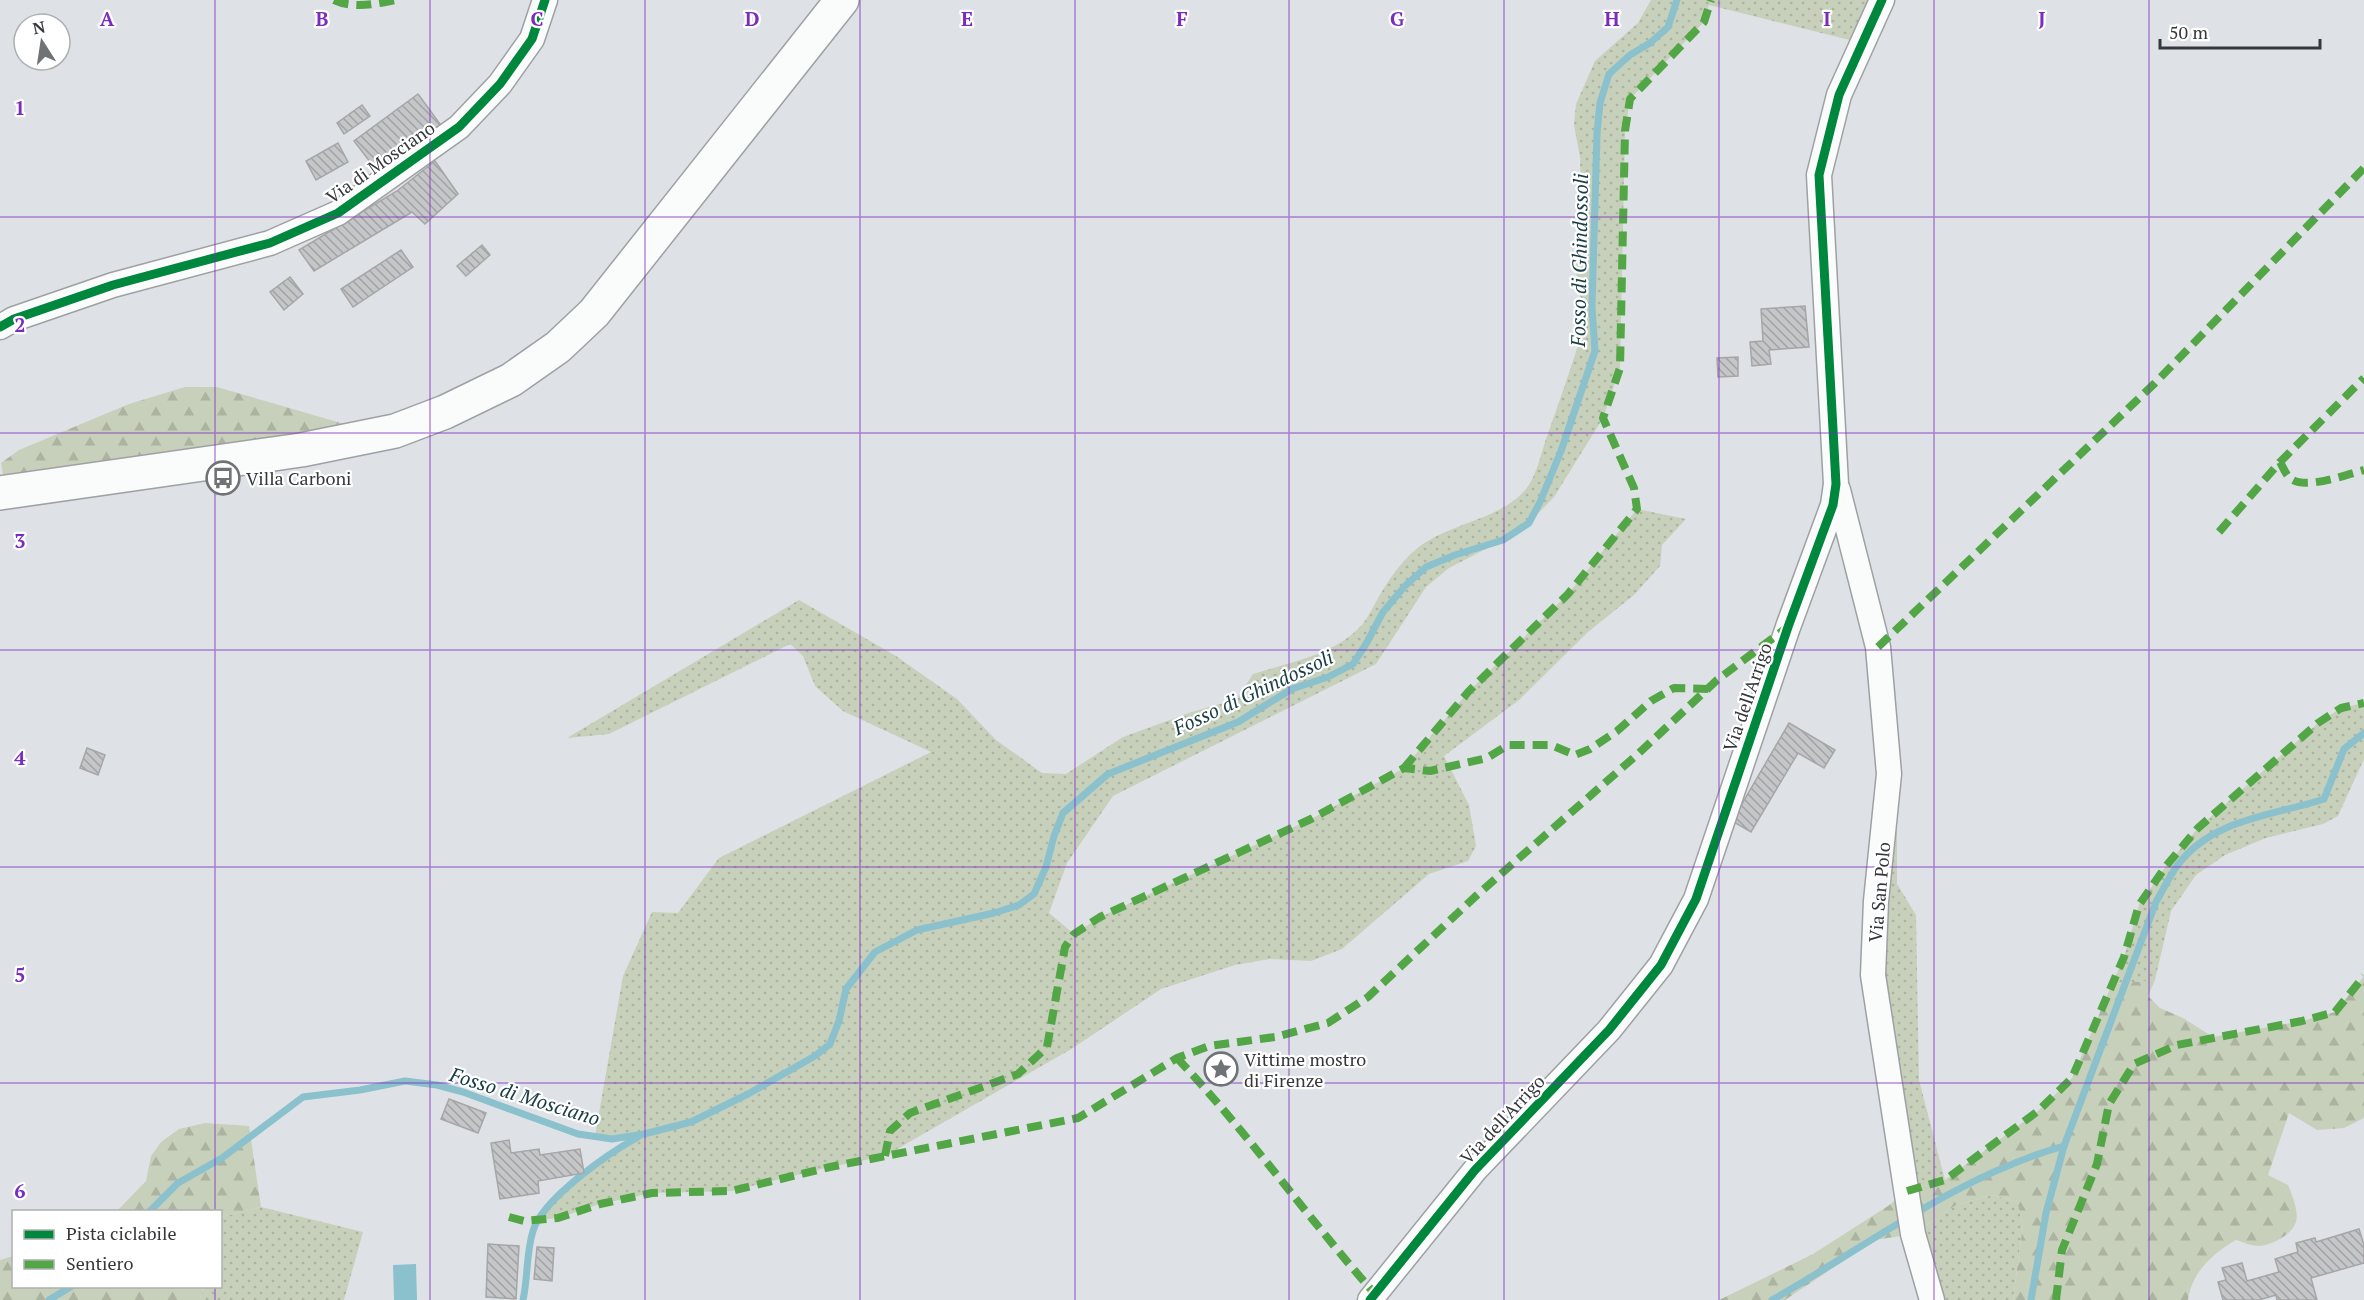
<svg xmlns="http://www.w3.org/2000/svg" width="2364" height="1300" font-family="'PT Serif',serif">
<style>
.grass{fill:url(#grass-dots)}
.forest{fill:url(#forest-firs)}
.water{fill:#8ac1cd}
.lines{fill:none;stroke-linecap:round;stroke-linejoin:round}
.stream{stroke:#8ac1cd;stroke-width:7}
.building{fill:url(#building-back-hatch);stroke:#a6a6a7;stroke-width:1.5}
.minor-casing{stroke:#9ea1a3;stroke-width:27}
.secondary-casing{stroke:#9ea1a3;stroke-width:36}
.minor{stroke:#fafbfb;stroke-width:24}
.secondary{stroke:#fafbfb;stroke-width:33}
.quiet{stroke:#53a645;stroke-width:8;stroke-dasharray:15 8;stroke-linecap:butt}
.cycleway-casing{stroke:#fff;stroke-width:13}
.cycleway{stroke:#00873e;stroke-width:9}
.grid{fill:none;stroke:#7b2cbf;stroke-width:1.5;stroke-opacity:0.55}
.labels{text-anchor:middle;dominant-baseline:central;stroke-width:4.5;stroke-linejoin:round;paint-order:stroke}
.street-label{font-size:18px;fill:#35373a;stroke:#fff}
.poi-label{font-size:18px;fill:#35373a;stroke:#fff;text-anchor:start}
.water-label{font-size:20px;font-style:italic;fill:#183d44;stroke:#fff}
.grid-label{font-size:20px;text-anchor:middle;font-weight:bold;fill:#7b2cbf;stroke:#fff;stroke-width:4.5;stroke-linejoin:round;paint-order:stroke}
</style>
<defs>
<pattern id="grass-dots" width="8" height="8" patternUnits="userSpaceOnUse" patternTransform="scale(1.5)"><rect width="8" height="8" fill="#c7d0ba"/><path d="M2 2h.1M6 6h.1" fill="none" stroke="#acb3a1" stroke-width="1.8" stroke-linecap="round"/></pattern>
<pattern id="forest-firs" width="22" height="20" patternUnits="userSpaceOnUse" patternTransform="scale(1.5)"><rect width="22" height="20" fill="#c7d0ba"/><path d="M5 1l3.5 6h-7zM16 11l3.5 6h-7z" fill="#acb3a1"/></pattern>
<pattern id="building-back-hatch" width="6" height="6" patternUnits="userSpaceOnUse" patternTransform="scale(1.5)"><rect width="6" height="6" fill="#c5c6c7"/><path d="M-1 5l2 2M0 0l6 6M5-1l2 2" fill="none" stroke="#a1a2a3"/></pattern>
</defs>
<rect width="100%" height="100%" fill="#dee2e6"/>
<g class="grass">
<path d="M1651,0H1882L1862,43L1709,5L1704,22L1630,99L1625,131L1620,368L1603,418L1554,497L1529,523L1503,540L1449,568L1426,587L1376,664L1113,796L1067,863L1049,913L1074,934L1100,917L1311,819L1404,768L1469,691L1568,594L1637,509L1686,519L1662,545L1660,566L1634,595L1588,632L1519,700L1444,756L1469,805L1476,846L1468,861L1429,874L1342,949L1311,961L1270,959L1235,965L1161,989L1073,1048L885,1156L830,1167L731,1191L652,1193L600,1204L558,1218L539,1220C559,1187 608,1153 642,1135L612,1139L595,1136L623,976L652,912L678,913L719,858L931,752L843,711L815,686L803,656L790,644L609,734L567,738L799,600L896,656L957,699L996,740L1042,773L1066,774L1123,737L1192,712L1237,699L1253,674C1288,663 1333,655 1360,627C1367,620 1372,609 1377,600C1389,579 1405,555 1426,542C1457,522 1502,518 1526,489C1536,477 1541,454 1546,439C1559,403 1571,367 1583,331V311L1575,265L1581,199L1580,157L1574,125L1576,104L1595,61L1638,23Z"/>
<path d="M2364,703V759L2338,816L2323,824L2266,838L2225,855L2196,875L2171,911L2155,980L2112,984L2124,957L2139,905L2166,866L2198,828L2318,723L2341,708Z"/>
<path d="M1889,774L1897,832V884L1916,915L1919,1080L1945,1180L1907,1191L1873,975Z"/>
<path d="M1993,1195L2017,1202L2023,1224L2013,1300H1932L1913,1234L1956,1205Z"/>
<path d="M261,1207L363,1232L344,1300H200L203,1287L220,1286L221,1217Z"/>
</g>
<g class="forest">
<path d="M185,387H217L379,434L6,493L1,463L19,450L129,404Z"/>
<path d="M2364,976V1118L2344,1128L2317,1130L2289,1113L2268,1175L2288,1185C2292,1195 2299,1211 2296,1222C2292,1235 2271,1246 2258,1246C2251,1246 2243,1242 2236,1240C2212,1254 2192,1272 2188,1300H2013L2023,1224L2017,1202L1993,1195L1956,1205L1913,1234L1875,1240L1785,1300H1719L1813,1254L1888,1206L1907,1191L1945,1180L2038,1111L2072,1078L2112,984L2155,980L2148,996L2160,1008L2183,1018L2213,1037L2302,1021L2335,1012Z"/>
<path d="M205,1123L249,1126L261,1207L221,1217L220,1212L117,1211L146,1181L151,1156L161,1142L179,1129Z"/>
<path d="M13,1256L14,1286L203,1287L200,1300H0V1260Z"/>
</g>
<path class="water" d="M416,1264L417,1300H394L393,1265Z"/>
<g class="lines">
<g class="stream">
<path d="M149,1212L178,1183L222,1158L303,1097L360,1090L405,1081L437,1085L463,1092L578,1134L612,1139L644,1134L691,1122L748,1094L815,1056L830,1044L839,1021L846,989L875,952L917,930L994,913L1019,905L1034,894L1046,867L1054,836L1063,813L1108,774L1238,722L1292,689L1328,677L1353,664L1366,644L1383,612L1405,586L1426,567L1455,555L1503,540L1529,523L1540,502L1561,451L1595,351L1592,307L1597,133L1600,103L1609,74L1630,55L1650,43L1668,27L1677,0"/>
<path d="M49,1300L72,1286"/>
<path d="M523,1300C528,1278 526,1253 533,1231C542,1199 609,1153 638,1137"/>
<path d="M1772,1300C1868,1246 1957,1176 2064,1146"/>
<path d="M2031,1300L2046,1213L2064,1146L2156,902C2163,890 2169,877 2177,866C2212,818 2273,816 2324,799L2344,749L2364,733"/>
</g>
</g>
<g class="building">
<path d="M418,94L443,128L380,175L354,141Z"/>
<path d="M362,105L370,116L344,134L337,123Z"/>
<path d="M338,143L348,162L316,180L306,161Z"/>
<path d="M435,161L458,194L425,224L412,212L314,271L299,250L397,191Z"/>
<path d="M482,245L490,255L466,276L457,266Z"/>
<path d="M401,250L413,267L353,307L341,289Z"/>
<path d="M290,277L303,294L284,310L270,292Z"/>
<path d="M1805,306L1809,347L1769,350L1771,364L1752,366L1750,342L1763,341L1761,309Z"/>
<path d="M1738,357V376L1718,377L1717,358Z"/>
<path d="M1789,723L1835,750L1824,768L1798,753L1751,832L1732,821Z"/>
<path d="M87,748L105,755L98,775L80,768Z"/>
<path d="M449,1099L486,1113L478,1133L441,1119Z"/>
<path d="M509,1140L511,1153L539,1149L540,1155L580,1149L584,1173L538,1181L539,1193L500,1199L491,1143Z"/>
<path d="M2359,1229L2364,1245V1263L2311,1278L2317,1300H2277L2276,1295L2259,1300H2223L2218,1282L2226,1280L2222,1268L2242,1263L2247,1281L2279,1272L2275,1259L2298,1252L2296,1243L2315,1238L2316,1242Z"/>
<path d="M488,1244L519,1246L516,1299L486,1297Z"/>
<path d="M537,1247L554,1248L552,1281L534,1279Z"/>
</g>
<g class="lines">
<defs>
<g id="minor">
<path d="M0,327L14,319L113,285L270,243L338,213L459,127L500,84L532,39L545,0"/>
<path d="M1838,490L1878,647L1889,774L1876,901L1873,975L1913,1234L1932,1300"/>
<path d="M1370,1300L1475,1170L1609,1030L1661,965L1696,899L1788,627L1833,505L1836,484L1819,175L1839,95L1882,0"/>
</g>
<path id="secondary" d="M0,493L301,450L395,431L445,412L511,380L558,347L594,313L842,0"/>
</defs>
<use href="#minor" class="minor-casing"/>
<use href="#secondary" class="secondary-casing"/>
<use href="#minor" class="minor"/>
<use href="#secondary" class="secondary"/>
<g class="quiet">
<path d="M334,0C354,9 375,4 396,0"/>
<path d="M2280,462C2283,467 2286,475 2290,478C2303,491 2348,474 2364,470"/>
<path d="M2219,532L2280,462L2364,378"/>
<path d="M1878,647L2155,383L2364,168"/>
<path d="M1404,768L1469,691L1568,594L1637,509L1634,488L1603,418L1620,368L1625,131L1630,99L1704,22L1711,0"/>
<path d="M1177,1058C1248,1133 1307,1217 1375,1294"/>
<path d="M885,1156L890,1131L910,1113L1018,1074L1047,1047L1065,947L1074,934L1100,917L1311,819L1404,768L1430,771L1487,758L1508,745H1551L1575,755L1590,749L1617,731L1651,701L1674,688L1708,689"/>
<path d="M1907,1191L1945,1180L2038,1111L2072,1078L2124,957L2139,905L2166,866L2198,828L2318,723L2341,708L2364,703"/>
<path d="M509,1217L524,1221L558,1218L600,1204L652,1193L731,1191L830,1167L1078,1118L1177,1058L1209,1046L1275,1037L1328,1023L1368,997L1477,895L1639,753L1717,680L1785,629"/>
<path d="M2056,1300L2062,1250L2097,1164L2109,1104L2134,1064L2177,1045L2302,1021L2335,1012L2364,976"/>
</g>
<defs>
<g id="cycleway">
<path d="M0,327L14,319L113,285L270,243L338,213L459,127L500,84L532,39L545,0"/>
<path d="M1370,1300L1475,1170L1609,1030L1661,965L1696,899L1788,627L1833,505L1836,484L1819,175L1839,95L1882,0"/>
</g>
</defs>
<use href="#cycleway" class="cycleway-casing"/>
<use href="#cycleway" class="cycleway"/>
</g>
<path class="grid" d="M215,0V1212M430,0V1300M645,0V1300M860,0V1300M1075,0V1300M1289,0V1300M1504,0V1300M1719,0V1300M1934,0V1300M2149,0V1300M0,217H2364M0,433H2364M0,650H2364M0,867H2364M0,1083H2364M215,1286V1300"/>
<defs>
<symbol id="bus-ring" viewBox="-11 -11 22 22"><circle r="9.5" fill="#fff" stroke="#707376" stroke-width="1.5"/><path d="M-5-6H5V4H4V6H2V4H-2V6H-4V4H-5ZM-3.5-4V0h7V-4ZM-3.5 1.2v1.5H-2V1.2ZM2 1.2v1.5H3.5V1.2Z" fill="#707376"/></symbol>
<symbol id="sight-ring" viewBox="-11 -11 22 22"><circle r="9.5" fill="#fff" stroke="#707376" stroke-width="1.5"/><path d="M0-6L1.8-2.2L6-1.7L2.9 1.2L3.7 5.4L0 3.3L-3.7 5.4L-2.9 1.2L-6-1.7L-1.8-2.2Z" fill="#707376"/></symbol>
</defs>
<g fill-rule="evenodd">
<use href="#bus-ring" x="204" y="459" width="38" height="38"/>
<use href="#sight-ring" x="1202" y="1050" width="38" height="38"/>
</g>
<g class="labels">
<g class="street-label">
<text transform="translate(380 162) rotate(-35)">Via di Mosciano</text>
<text transform="translate(1747 697) rotate(-71)">Via dell'Arrigo</text>
<text transform="translate(1879 892) rotate(-85)">Via San Polo</text>
<text transform="translate(1502 1119) rotate(-47)">Via dell'Arrigo</text>
</g>
<g class="poi-label">
<text x="246" y="478">Villa Carboni</text>
<text x="1244" y="1059">Vittime mostro<tspan x="1244" dy="21">di Firenze</tspan></text>
</g>
<g class="water-label">
<text transform="translate(1579 260) rotate(-89)">Fosso di Ghindossoli</text>
<text transform="translate(1253 692) rotate(-25)">Fosso di Ghindossoli</text>
<text transform="translate(525 1096) rotate(17)">Fosso di Mosciano</text>
</g>
</g>
<g class="grid-label">
<text x="107" y="26">A</text>
<text x="322" y="26">B</text>
<text x="537" y="26">C</text>
<text x="752" y="26">D</text>
<text x="967" y="26">E</text>
<text x="1182" y="26">F</text>
<text x="1397" y="26">G</text>
<text x="1612" y="26">H</text>
<text x="1827" y="26">I</text>
<text x="2042" y="26">J</text>
<text x="20" y="115">1</text>
<text x="20" y="332">2</text>
<text x="20" y="548">3</text>
<text x="20" y="765">4</text>
<text x="20" y="982">5</text>
<text x="20" y="1198">6</text>
</g>
<rect x="12" y="1210" width="210" height="78" fill="#ffffff" stroke="#aeafb0" stroke-width="1.5"/>
<rect x="24" y="1230" width="30" height="9" fill="#00873e" stroke="#aeafb0" stroke-width="1.5"/>
<text x="66" y="1240" font-size="18" fill="#35373a">Pista ciclabile</text>
<rect x="24" y="1260" width="30" height="9" fill="#53a645" stroke="#aeafb0" stroke-width="1.5"/>
<text x="66" y="1270" font-size="18" fill="#35373a">Sentiero</text>
<g transform="translate(42 42) rotate(348)"><circle r="28" fill="#ffffff" stroke="#aeafb0" stroke-width="1.5"/>
<path d="M0-4.5L10 22L0 15L-10 22Z" fill="#707376"/>
<text y="-9" font-size="16" font-weight="bold" text-anchor="middle" fill="#35373a">N</text>
</g>
<path d="M2160 39v9h160v-9" fill="none" stroke="#35373a" stroke-width="3"/>
<text x="2169" y="39" font-size="18" fill="#35373a" stroke="#ffffff" stroke-width="4.5" paint-order="stroke">50 m</text>
</svg>
